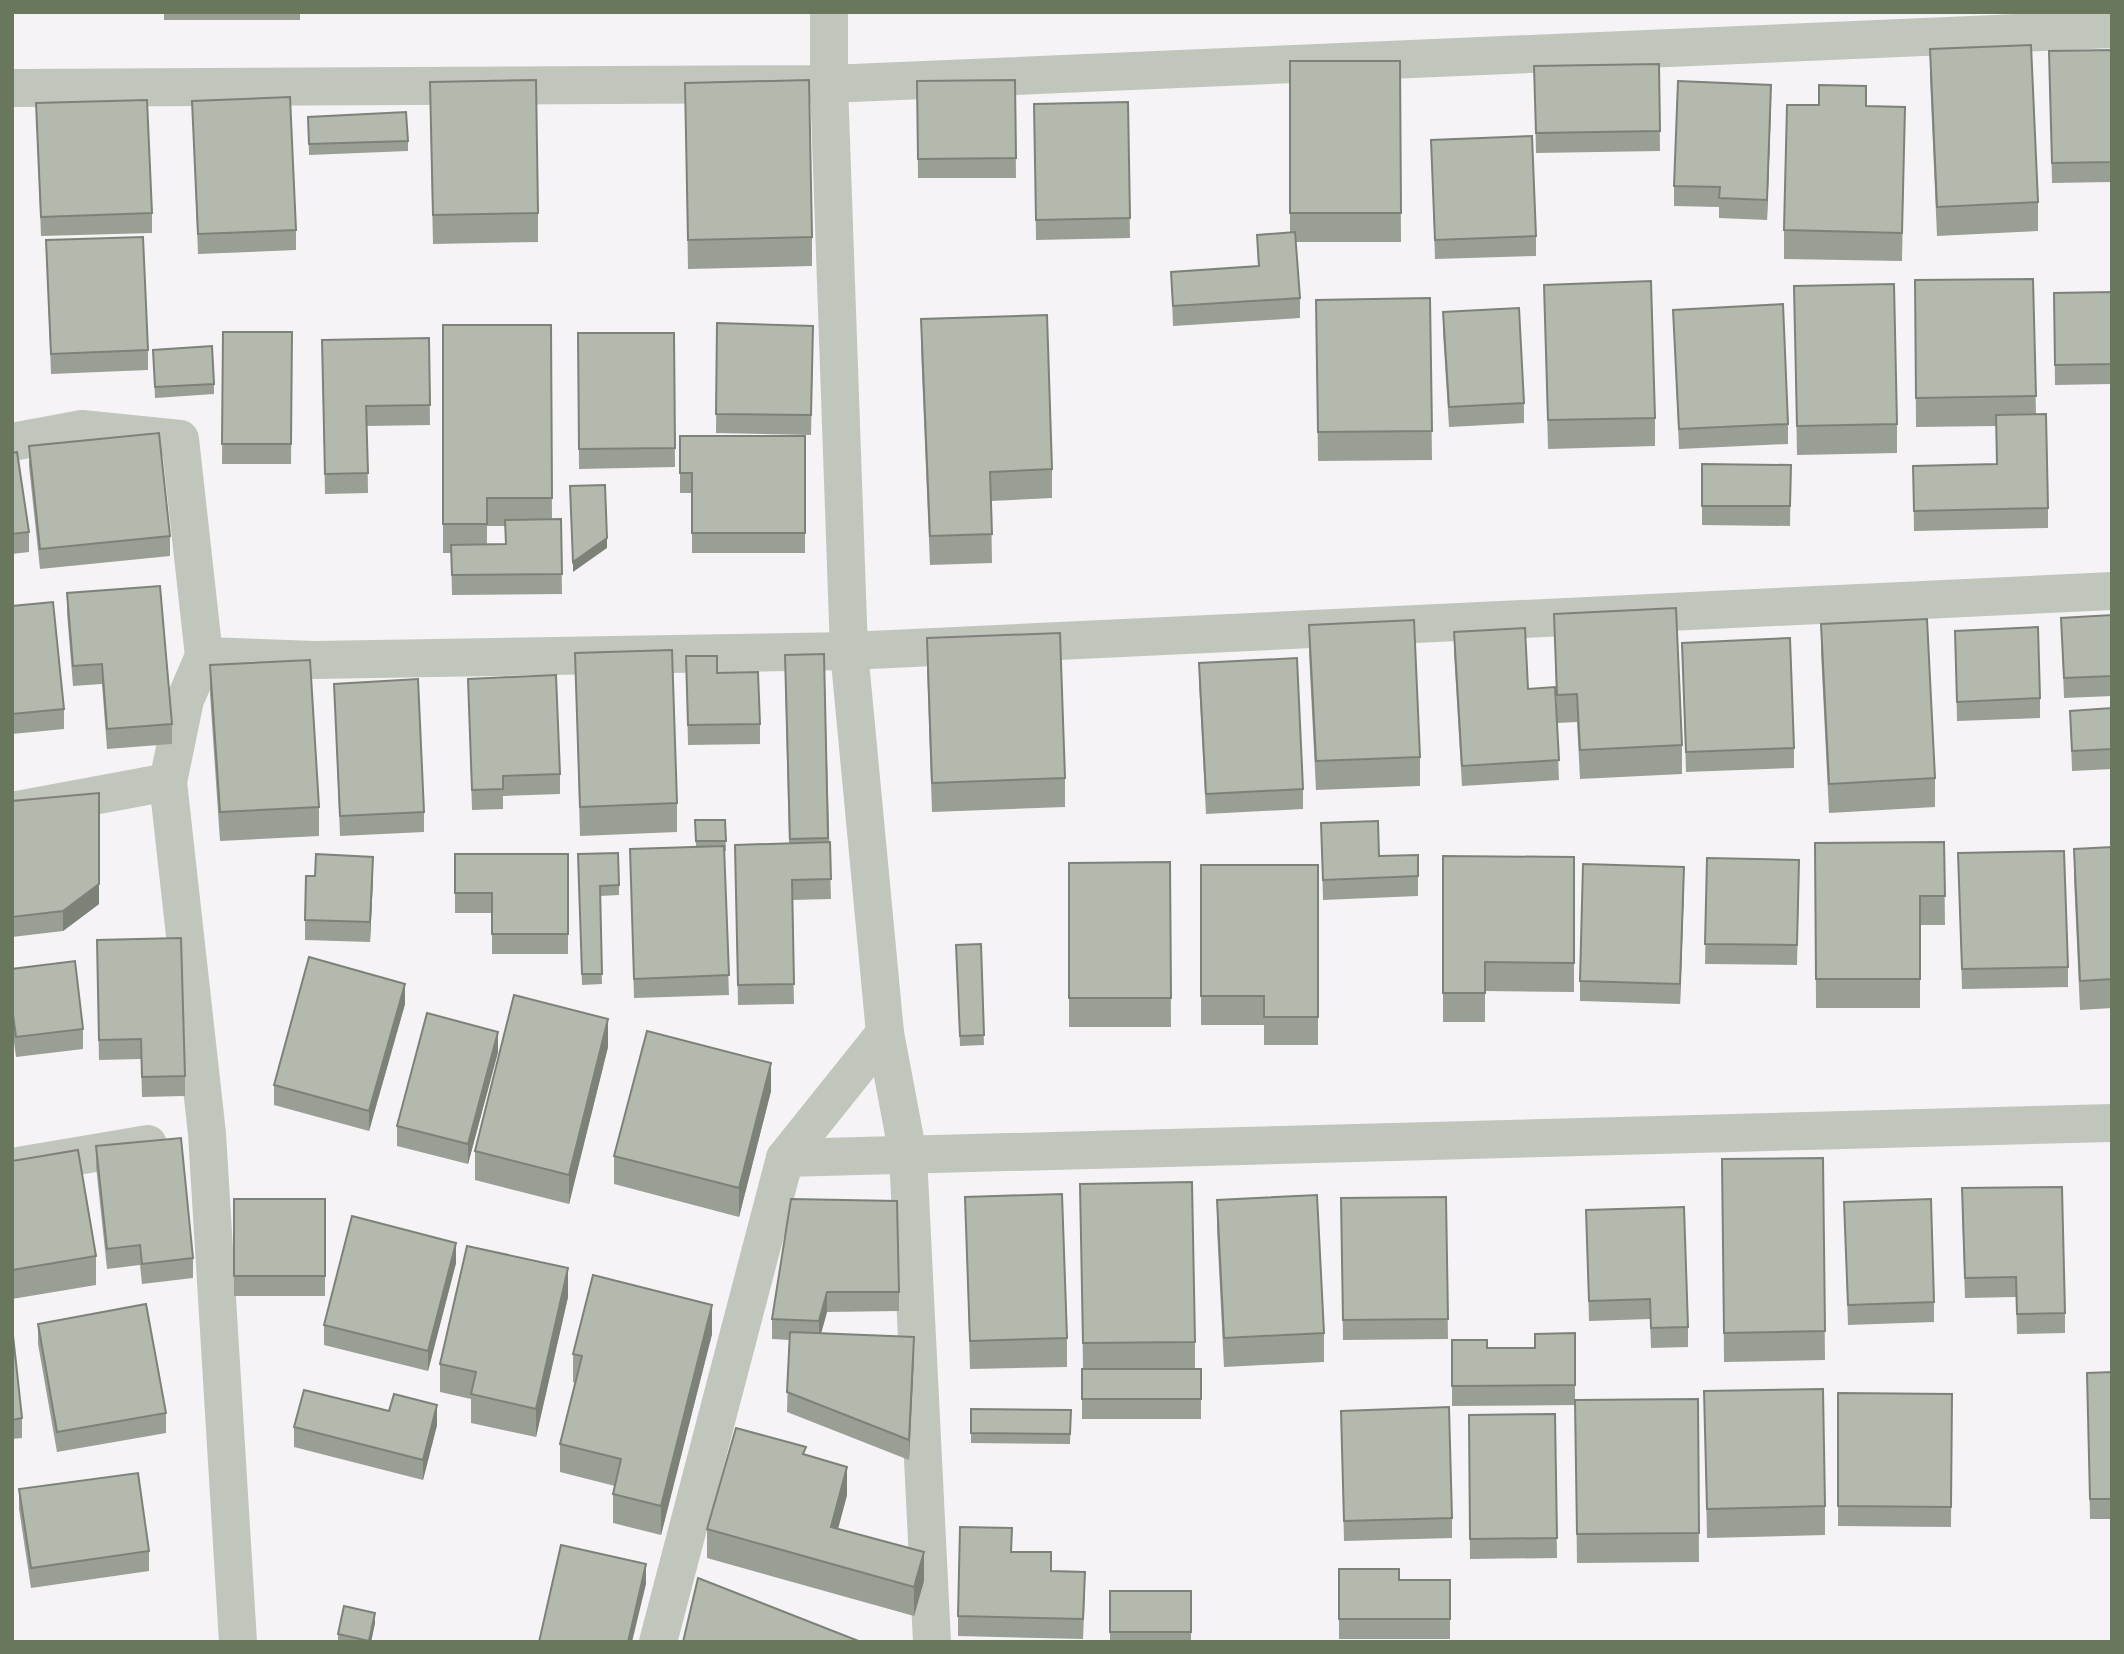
<svg xmlns="http://www.w3.org/2000/svg" width="2124" height="1654" font-family="'Public Sans',sans-serif">
<style>
.lines{fill:none;stroke-linecap:round;stroke-linejoin:round}
.street{stroke:#c1c6bd;stroke-width:38}
.wall{fill:#9a9f95;fill-rule:evenodd}
.shaded-wall{fill:#7d8279}
.building{fill:#b3b9ad;stroke:#7d8279;stroke-width:2}
</style>
<rect width="100%" height="100%" fill="#f6f3f6"/>
<g class="lines">
<g class="street">
<path d="M12,88L829,84L2112,29"/>
<path d="M12,442L82,429L180,439L204,656"/>
<path d="M12,811L168,782"/>
<path d="M885,1033L908,1155L932,1642"/>
<path d="M785,1158L2112,1123"/>
<path d="M12,1167L148,1144"/>
<path d="M238,1642L207,1134L168,782L185,700L204,656L315,660L849,651L2112,591"/>
<path d="M658,1642L785,1158L885,1033L849,651L829,84V12"/>
</g>
</g>
<g class="wall">
<rect x="164" y="12" width="136" height="8"/>
<path d="M1930,49L2038,202V231L1937,236L1930,77Z"/>
<path d="M2112,50V182L2052,183L2049,51Z"/>
<path d="M1290,61H1400L1401,242H1296L1300,298V318L1173,326L1171,272L1258,266L1257,235L1290,233Z"/>
<path d="M1659,64L1660,151L1536,153L1534,66Z"/>
<path d="M1015,80L1016,178H918L917,81Z"/>
<path d="M685,83L812,237V266L688,269Z"/>
<path d="M192,101L296,230V250L198,254Z"/>
<path d="M1128,102L1130,238L1036,240L1034,104Z"/>
<path d="M36,103L152,213V233L41,236Z"/>
<path d="M1771,105L1767,220L1719,218V207L1674,206V186Z"/>
<path d="M1819,105L1905,107L1902,261L1784,259V230Z"/>
<path d="M430,110L538,213V242L433,244Z"/>
<path d="M308,117L408,141V151L309,155Z"/>
<path d="M1431,140L1536,236V256L1435,259Z"/>
<path d="M46,240L148,350V370L51,374Z"/>
<path d="M2033,279L2036,415L2048,508V528L1914,531L1913,466L1996,464V426L1916,427L1915,280Z"/>
<path d="M1544,285L1655,418V446L1548,449Z"/>
<path d="M1794,286L1897,424V453L1797,455Z"/>
<path d="M2112,292V384L2055,385L2054,293Z"/>
<path d="M1430,298L1432,460L1318,461L1316,300Z"/>
<path d="M1673,310L1788,424V444L1679,449Z"/>
<path d="M1443,312L1524,403V423L1449,427L1443,332Z"/>
<path d="M921,319L1052,469V498L991,501L992,563L930,565L921,348Z"/>
<path d="M717,323L813,346L811,435L716,433Z"/>
<path d="M443,325H551L552,519H561L562,594L452,595L451,553H443ZM487,526H505V544H487Z"/>
<path d="M223,332H292L291,464H222Z"/>
<path d="M578,333H674L675,467L579,469Z"/>
<path d="M429,338L430,425L367,426L368,493L325,494L322,360Z"/>
<path d="M153,350L214,384V394L155,398Z"/>
<path d="M680,436H805V553H692V493H680Z"/>
<path d="M29,446L170,536V556L40,569L29,466Z"/>
<path d="M12,453L29,532V552L12,554Z"/>
<path d="M1702,464L1791,465L1790,526L1702,525Z"/>
<path d="M67,593L172,724V744L107,749L102,684L73,686L67,613Z"/>
<path d="M12,606L64,709V729L12,734Z"/>
<path d="M1554,614L1682,745V774L1580,779L1577,722L1557,723L1559,780L1462,786L1454,652V632L1528,689L1557,723Z"/>
<path d="M2112,615V696L2064,698L2061,618Z"/>
<path d="M1821,624L1935,778V807L1829,813L1821,652Z"/>
<path d="M1309,625L1420,757V786L1316,790L1309,653Z"/>
<path d="M1955,631L2040,698V718L1957,721Z"/>
<path d="M927,638L1065,778V807L932,812L927,666Z"/>
<path d="M1682,643L1794,748V768L1686,772Z"/>
<path d="M575,653L677,803V832L580,836Z"/>
<path d="M824,654L831,899L792,900L794,1004L738,1005L735,865L789,844L785,675Z"/>
<path d="M686,656L717,673L760,724V744L688,745Z"/>
<path d="M1199,663L1303,789V809L1206,814L1199,683Z"/>
<path d="M210,665L319,807V836L220,841L210,694Z"/>
<path d="M468,679L560,774V794L503,796V809L472,810Z"/>
<path d="M334,684L424,812V832L340,836Z"/>
<path d="M2112,708V769L2072,771L2070,711Z"/>
<path d="M12,801L99,904L63,931L12,937Z"/>
<path d="M695,820H725L726,851H724L729,995L634,998L630,849L696,847Z"/>
<path d="M1321,823L1379,856L1418,876V896L1323,900Z"/>
<path d="M1944,842L1945,925H1920V1008H1816L1815,843Z"/>
<path d="M2112,847V1008L2080,1010L2074,878V849Z"/>
<path d="M1958,853L2068,967V987L1962,989Z"/>
<path d="M455,854H568V954H492V913H455Z"/>
<path d="M578,854L619,885V895L600,896L602,984L582,985Z"/>
<path d="M1443,856L1574,857V992L1485,991V1022H1443Z"/>
<path d="M1707,858L1799,880L1797,965L1705,964Z"/>
<path d="M1170,862L1171,1027H1069V863Z"/>
<path d="M1201,865H1318V1045H1264V1025H1201Z"/>
<path d="M315,876L373,877L370,942L305,940V920Z"/>
<path d="M1684,887L1680,1004L1580,1001V981Z"/>
<path d="M981,944L984,1045L960,1046L956,955Z"/>
<path d="M97,960L185,1076V1096L142,1097L141,1059L99,1060Z"/>
<path d="M12,969L83,1029V1049L16,1057L12,1027Z"/>
<path d="M405,1004L369,1131L274,1105V1085Z"/>
<path d="M608,1047L569,1204L475,1180V1151Z"/>
<path d="M498,1052L468,1164L397,1146V1126Z"/>
<path d="M771,1091L739,1217L614,1184V1156Z"/>
<path d="M96,1146L193,1258V1278L142,1284L140,1265L107,1269L96,1166Z"/>
<path d="M1823,1158L1825,1360L1724,1362L1722,1159Z"/>
<path d="M12,1161L96,1256V1285L12,1299Z"/>
<path d="M1080,1184L1195,1342V1369H1201V1419H1082V1369H1083Z"/>
<path d="M965,1197L1067,1338V1367L970,1369Z"/>
<path d="M1446,1197L1448,1339L1343,1340L1341,1198Z"/>
<rect x="234" y="1199" width="91" height="97"/>
<path d="M791,1199L899,1292V1311L827,1312L821,1333L914,1356L909,1460L787,1412L789,1340L772,1339V1319Z"/>
<path d="M1217,1200L1324,1333V1362L1224,1367L1217,1229Z"/>
<path d="M1844,1202L1934,1302V1322L1848,1325Z"/>
<path d="M1962,1208L2065,1313V1333L2017,1334L2016,1297L1965,1298Z"/>
<path d="M1586,1210L1688,1327V1347L1651,1348L1650,1319L1589,1321Z"/>
<path d="M456,1263L428,1371L324,1345V1325Z"/>
<path d="M568,1297L536,1437L471,1423V1399L440,1392V1364Z"/>
<path d="M38,1324L166,1413V1433L57,1452L38,1344Z"/>
<path d="M12,1326L22,1418V1438L12,1439Z"/>
<path d="M1575,1333V1400L1698,1399L1699,1562L1577,1563L1575,1405L1452,1406V1340L1487,1348H1535Z"/>
<path d="M712,1334L661,1535L613,1523V1494L615,1486L560,1472V1444L575,1383L573,1382V1354Z"/>
<path d="M2112,1372V1519H2090L2087,1373Z"/>
<path d="M1704,1391L1825,1506V1535L1707,1538Z"/>
<path d="M1838,1393L1952,1394L1951,1527L1838,1526Z"/>
<path d="M971,1409L1071,1410L1070,1444L971,1443Z"/>
<path d="M1341,1411L1452,1518V1538L1344,1541Z"/>
<path d="M1555,1414L1557,1558L1470,1559L1469,1415Z"/>
<path d="M437,1425L423,1480L294,1447V1427Z"/>
<path d="M806,1455L847,1495L838,1529L924,1581L914,1616L707,1558V1529Z"/>
<path d="M19,1489L149,1551V1571L31,1588L19,1509Z"/>
<path d="M1012,1552L1051,1571L1085,1592L1083,1639L958,1636V1616Z"/>
<path d="M1339,1569L1399,1580H1450V1639H1339Z"/>
<rect x="1110" y="1591" width="81" height="51"/>
<path d="M375,1623L371,1642H338V1634Z"/>
</g>
<g class="shaded-wall">
<path d="M1771,85V105L1767,220V200Z"/>
<path d="M607,538V548L573,572V562Z"/>
<path d="M99,793V904L63,931V911Z"/>
<path d="M373,857V877L370,942V922Z"/>
<path d="M1684,867V887L1680,1004V984Z"/>
<path d="M405,984V1004L369,1131V1111Z"/>
<path d="M608,1019V1047L569,1204V1175Z"/>
<path d="M498,1032V1052L468,1164V1144Z"/>
<path d="M771,1063V1091L739,1217V1188Z"/>
<path d="M456,1243V1263L428,1371V1351Z"/>
<path d="M568,1268V1297L536,1437V1409Z"/>
<path d="M827,1292V1312L819,1341V1321Z"/>
<path d="M712,1305V1334L661,1535V1506Z"/>
<path d="M914,1337V1356L909,1460V1440Z"/>
<path d="M437,1405V1425L423,1480V1460Z"/>
<path d="M847,1467V1495L831,1555V1527Z"/>
<path d="M924,1552V1581L914,1616V1587Z"/>
<path d="M646,1564V1584L632,1642H628Z"/>
<path d="M375,1613V1623L371,1642H369Z"/>
</g>
<g class="building">
<path d="M2031,45L2038,202L1937,207L1930,49Z"/>
<path d="M2112,50V162L2052,163L2049,51Z"/>
<path d="M1290,61H1400L1401,213H1290Z"/>
<path d="M1659,64L1660,131L1536,133L1534,66Z"/>
<path d="M536,80L538,213L433,215L430,82Z"/>
<path d="M809,80L812,237L688,240L685,83Z"/>
<path d="M1015,80L1016,158L918,159L917,81Z"/>
<path d="M1678,81L1771,85L1767,200L1719,198L1720,187L1674,186Z"/>
<path d="M1819,85L1866,86V106L1905,107L1902,233L1784,230L1787,105H1819Z"/>
<path d="M290,97L296,230L198,234L192,101Z"/>
<path d="M147,100L152,213L41,217L36,103Z"/>
<path d="M1128,102L1130,218L1036,220L1034,104Z"/>
<path d="M406,112L408,141L309,144L308,117Z"/>
<path d="M1532,136L1536,236L1435,240L1431,140Z"/>
<path d="M1295,232L1300,298L1173,306L1171,272L1259,266L1257,235Z"/>
<path d="M143,237L148,350L51,354L46,240Z"/>
<path d="M2033,279L2036,396L1916,398L1915,280Z"/>
<path d="M1651,281L1655,418L1548,420L1544,285Z"/>
<path d="M1894,284L1897,424L1797,426L1794,286Z"/>
<path d="M2112,292V364L2055,365L2054,293Z"/>
<path d="M1430,298L1432,431L1318,432L1316,300Z"/>
<path d="M1783,304L1788,424L1679,429L1673,310Z"/>
<path d="M1519,308L1524,403L1449,407L1443,312Z"/>
<path d="M1047,315L1052,469L990,472L992,534L930,536L921,319Z"/>
<path d="M717,323L813,326L811,415L716,414Z"/>
<path d="M443,325H551L552,498H487V524H443Z"/>
<path d="M223,332H292L291,444H222Z"/>
<path d="M578,333H674L675,448L579,449Z"/>
<path d="M429,338L430,405L366,406L368,473L325,474L322,340Z"/>
<path d="M212,346L214,384L155,387L153,350Z"/>
<path d="M2046,414L2048,508L1914,511L1913,466L1997,464L1996,415Z"/>
<path d="M159,433L170,536L40,549L29,446Z"/>
<path d="M680,436H805V533H692V473H680Z"/>
<path d="M17,452L29,532L12,534V453Z"/>
<path d="M1702,464L1791,465L1790,506H1702Z"/>
<path d="M605,485L607,538L573,562L570,486Z"/>
<path d="M561,519L562,574L452,575L451,545L506,544L505,520Z"/>
<path d="M160,586L172,724L107,729L102,664L73,666L67,593Z"/>
<path d="M53,602L64,709L12,714V606Z"/>
<path d="M1676,608L1682,745L1580,750L1577,694L1557,695L1554,614Z"/>
<path d="M2112,615V676L2064,678L2061,618Z"/>
<path d="M1927,619L1935,778L1829,784L1821,624Z"/>
<path d="M1414,620L1420,757L1316,761L1309,625Z"/>
<path d="M2038,627L2040,698L1957,702L1955,631Z"/>
<path d="M1525,628L1528,689L1555,687L1559,760L1462,766L1454,632Z"/>
<path d="M1060,633L1065,778L932,783L927,638Z"/>
<path d="M1790,638L1794,748L1686,752L1682,643Z"/>
<path d="M672,650L677,803L580,807L575,653Z"/>
<path d="M824,654L828,838L790,839L785,655Z"/>
<path d="M686,656H717V673L758,672L760,724L688,725Z"/>
<path d="M1297,658L1303,789L1206,794L1199,663Z"/>
<path d="M310,660L319,807L220,812L210,665Z"/>
<path d="M556,675L560,774L503,776V789L472,790L468,679Z"/>
<path d="M418,679L424,812L340,816L334,684Z"/>
<path d="M2112,708V749L2072,751L2070,711Z"/>
<path d="M99,793V884L63,911L12,917V801Z"/>
<path d="M695,820H725L726,841H696Z"/>
<path d="M1378,821L1379,856L1418,855V876L1323,880L1321,823Z"/>
<path d="M830,842L831,879L792,880L794,984L738,985L735,845Z"/>
<path d="M1944,842L1945,896H1920V979H1816L1815,843Z"/>
<path d="M724,846L729,975L634,979L630,849Z"/>
<path d="M2112,847V979L2080,981L2074,849Z"/>
<path d="M2064,851L2068,967L1962,969L1958,853Z"/>
<path d="M618,853L619,885L600,886L602,974H582L578,854Z"/>
<path d="M316,854L373,857L370,922L305,920L306,876H315Z"/>
<path d="M455,854H568V934H492V893H455Z"/>
<path d="M1443,856L1574,857V963L1485,962V993H1443Z"/>
<path d="M1707,858L1799,860L1797,945L1705,944Z"/>
<path d="M1170,862L1171,998H1069V863Z"/>
<path d="M1583,864L1684,867L1680,984L1580,981Z"/>
<path d="M1201,865H1318V1017H1264V996H1201Z"/>
<path d="M181,938L185,1076L142,1077L141,1039L99,1040L97,940Z"/>
<path d="M981,944L984,1035L960,1036L956,945Z"/>
<path d="M309,957L405,984L369,1111L274,1085Z"/>
<path d="M75,961L83,1029L16,1037L12,1007V969Z"/>
<path d="M514,995L608,1019L569,1175L475,1151Z"/>
<path d="M427,1013L498,1032L468,1144L397,1126Z"/>
<path d="M647,1031L771,1063L739,1188L614,1156Z"/>
<path d="M181,1138L193,1258L142,1264L140,1245L107,1249L96,1146Z"/>
<path d="M78,1150L96,1256L12,1270V1161Z"/>
<path d="M1823,1158L1825,1331L1724,1333L1722,1159Z"/>
<path d="M1192,1182L1195,1342L1083,1343L1080,1184Z"/>
<path d="M2062,1187L2065,1313L2017,1314L2016,1277L1965,1278L1962,1188Z"/>
<path d="M1062,1194L1067,1338L970,1341L965,1197Z"/>
<path d="M1317,1195L1324,1333L1224,1338L1217,1200Z"/>
<path d="M1446,1197L1448,1319L1343,1320L1341,1198Z"/>
<rect x="234" y="1199" width="91" height="77"/>
<path d="M791,1199L897,1201L899,1292H827L819,1321L772,1319Z"/>
<path d="M1931,1199L1934,1302L1848,1305L1844,1202Z"/>
<path d="M1684,1207L1688,1327L1651,1328L1650,1299L1589,1301L1586,1210Z"/>
<path d="M352,1216L456,1243L428,1351L324,1325Z"/>
<path d="M467,1246L568,1268L536,1409L471,1394L476,1372L440,1364Z"/>
<path d="M593,1275L712,1305L661,1506L613,1494L621,1459L560,1444L582,1356L573,1354Z"/>
<path d="M146,1304L166,1413L57,1432L38,1324Z"/>
<path d="M12,1326L22,1418L12,1420Z"/>
<path d="M790,1332L914,1337L909,1440L787,1392Z"/>
<path d="M1575,1333V1385L1452,1386V1340H1487V1348H1535V1334Z"/>
<rect x="1082" y="1369" width="119" height="30"/>
<path d="M2112,1372V1499H2090L2087,1373Z"/>
<path d="M1823,1389L1825,1506L1707,1509L1704,1391Z"/>
<path d="M304,1390L389,1411L394,1394L437,1405L423,1460L294,1427Z"/>
<path d="M1838,1393L1952,1394L1951,1507L1838,1506Z"/>
<path d="M1698,1399L1699,1533L1577,1534L1575,1400Z"/>
<path d="M1449,1407L1452,1518L1344,1521L1341,1411Z"/>
<path d="M971,1409L1071,1410L1070,1434L971,1433Z"/>
<path d="M1555,1414L1557,1538L1470,1539L1469,1415Z"/>
<path d="M736,1428L806,1447L803,1454L847,1467L831,1527L924,1552L914,1587L707,1529Z"/>
<path d="M138,1473L149,1551L31,1568L19,1489Z"/>
<path d="M960,1527L1012,1528L1011,1552H1051V1571L1085,1572L1083,1619L958,1616Z"/>
<path d="M561,1545L646,1564L628,1642H539Z"/>
<path d="M1339,1569H1399V1580H1450V1619H1339Z"/>
<path d="M698,1578L861,1642H683Z"/>
<rect x="1110" y="1591" width="81" height="41"/>
<path d="M344,1606L375,1613L369,1641L338,1634Z"/>
</g>
<rect width="2124" height="1654" fill="none" stroke="#69785d" stroke-width="28"/>
</svg>
